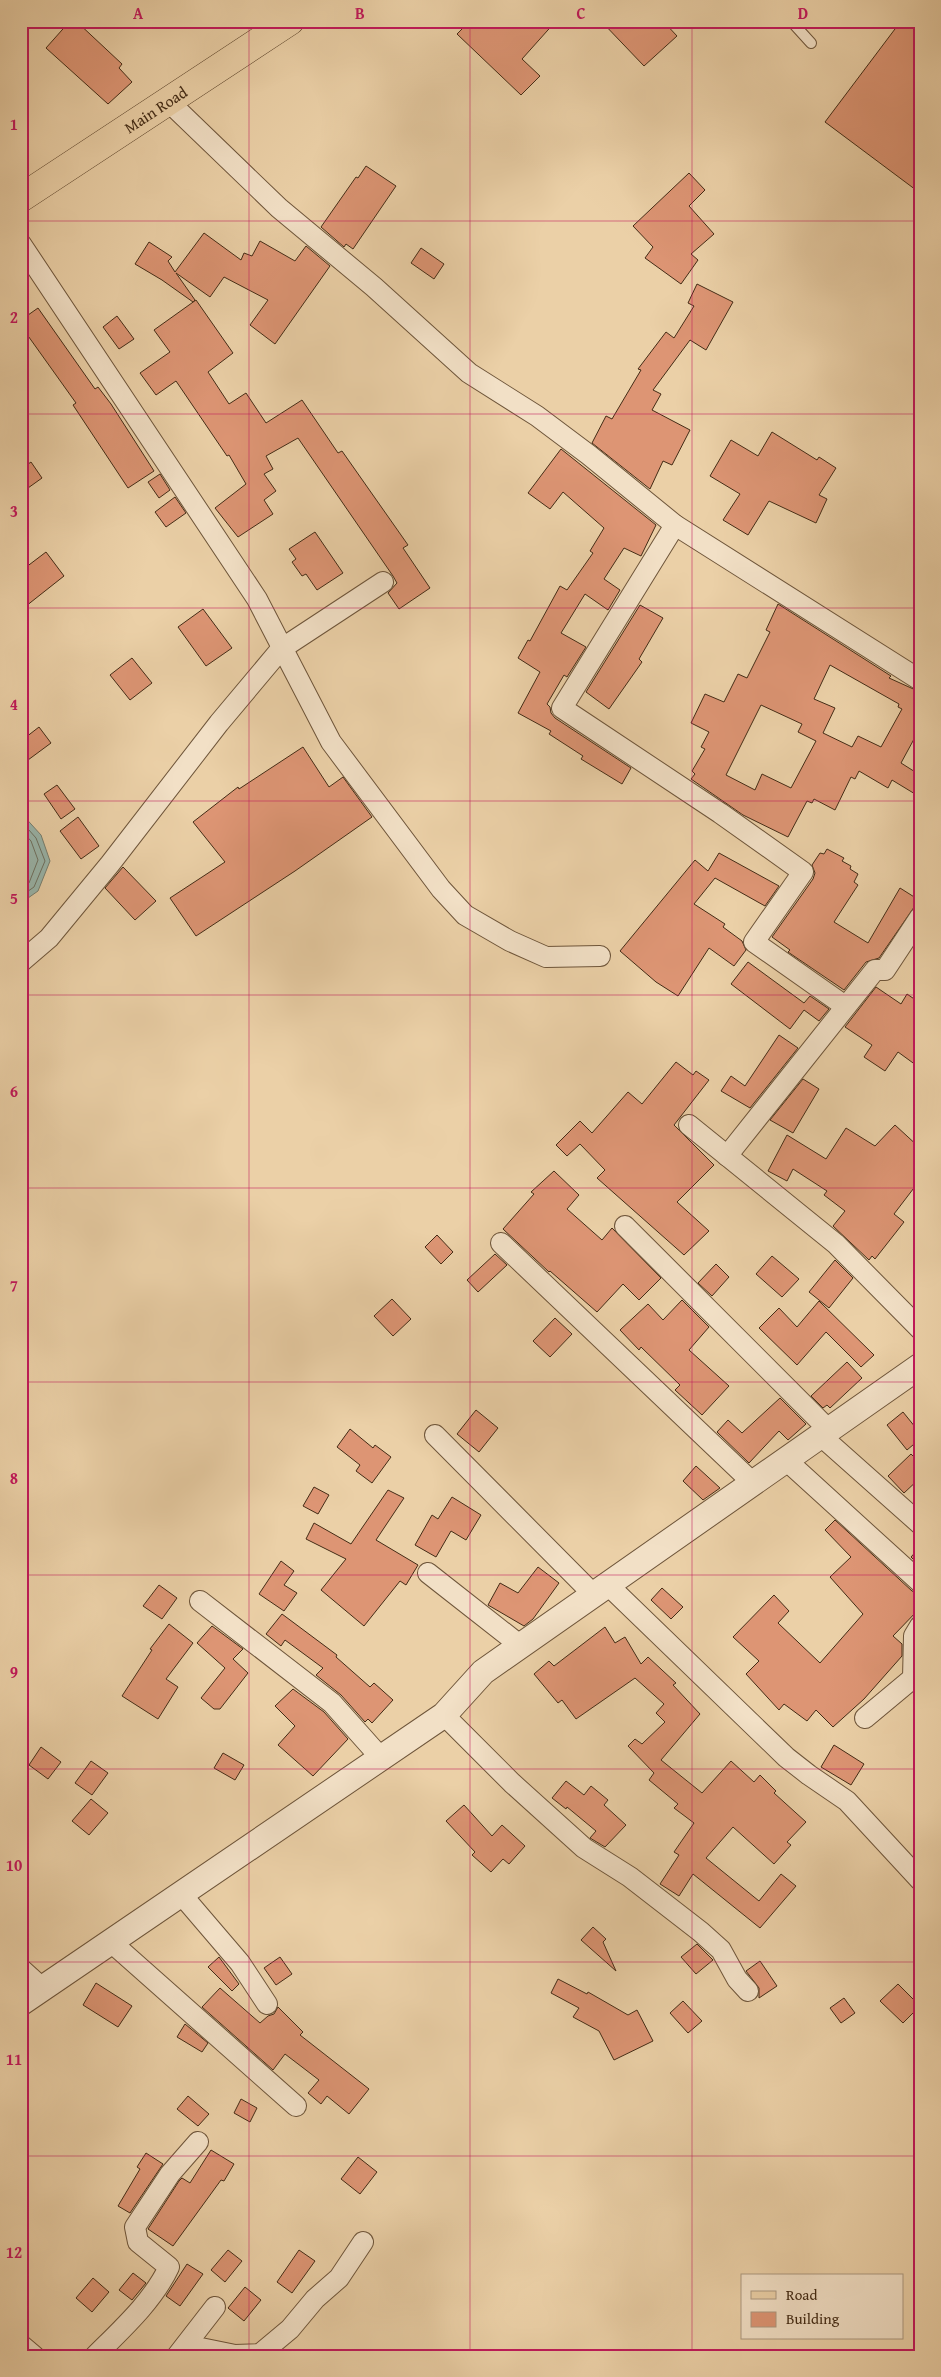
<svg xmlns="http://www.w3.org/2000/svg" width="941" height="2377" font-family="'Gentium Book Plus',serif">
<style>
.water{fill:#99b6ac;stroke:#777f70}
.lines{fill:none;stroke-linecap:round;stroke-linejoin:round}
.shore{stroke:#6e7161;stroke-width:1}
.building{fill:#dd9574;stroke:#442c16;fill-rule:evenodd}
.service-casing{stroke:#6e553a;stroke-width:12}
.minor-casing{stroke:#6e553a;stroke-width:22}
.tertiary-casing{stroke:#6e553a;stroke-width:27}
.primary-casing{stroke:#442c16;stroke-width:29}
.service{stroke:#f2e0c6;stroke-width:10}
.minor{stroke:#f2e0c6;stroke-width:20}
.tertiary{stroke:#f2e0c6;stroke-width:25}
.primary{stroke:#ebd0a7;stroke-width:28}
.grid{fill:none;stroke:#c2185b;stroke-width:1;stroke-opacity:0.55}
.labels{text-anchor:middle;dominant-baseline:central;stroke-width:4.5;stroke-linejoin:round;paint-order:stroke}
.street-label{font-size:16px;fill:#442c16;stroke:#f2e0c6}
.neatline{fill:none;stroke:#c2185b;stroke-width:2}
.grid-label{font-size:16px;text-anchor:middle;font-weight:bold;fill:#c2185b}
</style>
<rect width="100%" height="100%" fill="#ebd0a7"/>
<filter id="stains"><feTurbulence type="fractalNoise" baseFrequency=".004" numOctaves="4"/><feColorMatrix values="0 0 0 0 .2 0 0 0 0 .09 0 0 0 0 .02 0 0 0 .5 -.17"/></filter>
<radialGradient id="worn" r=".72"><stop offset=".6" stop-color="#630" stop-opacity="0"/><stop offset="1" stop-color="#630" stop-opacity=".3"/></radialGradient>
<path class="water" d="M21,813L41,835L50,861L38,891L21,903Z"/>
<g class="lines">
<g class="shore">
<path d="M21,821L36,838L45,861L34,887L21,896"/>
<path d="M21,830L31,841L38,860L29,883L21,889"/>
</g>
</g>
<g class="building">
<path d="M70,21H76L122,64L119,68L132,82L108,104L46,48Z"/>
<path d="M470,21H556L522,59L540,76L521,95L457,34Z"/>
<path d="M601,21H663L677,36L644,66Z"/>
<path d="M901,21H920V193L825,122Z"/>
<path d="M366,166L396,186L353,249L346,244L344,247L321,227L356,177L358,178Z"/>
<path d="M689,173L705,190L689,206L714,234L691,254L698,260L681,284L645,258L653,247L633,226Z"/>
<path d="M204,233L241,260L244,253L252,256L260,241L295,261L306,246L330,266L275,344L250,325L268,300L224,277L210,297L176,273L195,300L193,302L162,280L135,264L149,242L172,257L168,261L175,272Z"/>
<path d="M421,248L444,264L434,279L411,263Z"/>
<path d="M697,284L733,302L706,350L690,340L653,390L661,394L652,410L690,430L672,465L663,461L650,489L592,443L606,416L612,419L641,370L638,369L666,332L674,338L694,306L688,303Z"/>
<path d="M196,300L233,353L208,372L229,404L246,393L266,423L302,400L338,453L342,451L408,545L403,548L430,588L399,609L388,593L397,583L393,576L298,438L266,456L273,469L264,474L276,491L264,500L273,514L238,537L215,508L246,484L229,455L227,456L176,381L156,395L140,373L170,352L154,330Z"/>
<path d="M38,308L95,389L98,387L111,404L154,471L128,488L73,405L76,403L21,326V320Z"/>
<path d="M117,316L134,339L119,349L103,327Z"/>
<path d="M772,432L817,460L819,457L836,468L819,495L827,499L816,523L769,501L748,535L723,520L740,494L710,476L731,440L758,456Z"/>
<path d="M561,449L656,525L641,556L624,548L604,579L620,590L608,610L585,594L561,633L586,647L567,677L564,675L547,704L550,707L551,713L555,718L631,768L622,784L581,759L583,756L549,734L551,731L518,713L540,672L518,658L528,640L530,641L560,586L567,590L593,553L590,551L604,528L563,492L550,509L528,493Z"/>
<path d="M31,462L42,478L21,493V469Z"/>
<path d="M160,474L170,490L159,498L148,482Z"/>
<path d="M175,497L186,513L166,527L155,512Z"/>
<path d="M315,532L343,573L317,590L306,574L302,576L292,562L296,559L289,549Z"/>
<path d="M46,552L64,576L21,610V571Z"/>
<path d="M778,604L891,676L889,678L920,692V728L901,763L920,775V797L892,780L888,788L859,771L855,779L851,777L835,810L814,799L812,803L807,801L788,837L743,815L691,779L695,774L692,771L705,749L701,747L709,732L691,723L705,694L724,702L738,674L747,678L770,632L766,630ZM830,665L899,704L898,707L902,709L881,747L858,736L852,747L823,733L835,708L814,699ZM761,705L802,724L798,732L816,741L791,788L762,774L755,790L726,775Z"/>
<path d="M640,605L663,618L639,659L642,662L609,709L586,692Z"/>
<path d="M203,609L232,648L206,666L178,627Z"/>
<path d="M132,658L152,683L130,700L110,675Z"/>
<path d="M39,727L51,743L28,760L21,751V741Z"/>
<path d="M303,747L329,787L343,777L372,817L295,871L196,936L170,898L225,862L193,822L238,787L239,789Z"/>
<path d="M57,785L75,809L61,819L44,794Z"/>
<path d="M78,817L99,846L81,859L60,831Z"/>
<path d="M827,849L844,858L842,861L851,866L850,869L858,874L854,882L858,885L834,922L868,943L900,888L919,900L879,958L866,962L844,990L788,952L790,950L772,937L813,879L815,873L812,865L820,853L824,854Z"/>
<path d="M719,853L779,886L765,906L715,878L694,904L725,924L723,927L742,941L746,950L734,966L709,948L678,996L656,982L620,951L695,860L708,871Z"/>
<path d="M123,867L156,901L135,920L105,888Z"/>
<path d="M748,962L804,1003L810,996L829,1009L819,1021L804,1010L790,1029L731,984Z"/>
<path d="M876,987L901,1004L907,994L920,1003V1068L898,1052L885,1071L864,1057L872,1045L845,1027Z"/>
<path d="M779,1035L798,1048L750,1108L721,1091L731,1076L745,1086Z"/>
<path d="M676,1062L693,1075L696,1071L709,1080L674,1125L714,1165L677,1202L709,1231L684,1255L597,1178L605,1170L580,1144L567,1156L556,1145L580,1121L592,1133L628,1092L642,1104Z"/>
<path d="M803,1079L819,1089L793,1133L770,1120Z"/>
<path d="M895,1125L920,1148V1180L894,1214L904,1222L875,1259L872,1256L869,1260L833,1226L845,1211L824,1195L827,1191L793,1169L787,1181L768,1171L787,1135L826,1159L846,1128L875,1146Z"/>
<path d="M554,1171L579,1195L567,1209L602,1240L612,1228L661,1278L639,1300L623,1284L597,1312L550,1271L549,1272L503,1229L534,1194L531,1192Z"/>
<path d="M437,1235L453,1252L441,1264L425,1247Z"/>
<path d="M495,1254L507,1265L478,1292L467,1280Z"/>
<path d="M772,1256L799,1279L782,1297L756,1274Z"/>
<path d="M835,1260L853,1278L829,1308L809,1292Z"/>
<path d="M716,1264L729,1277L712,1296L698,1283Z"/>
<path d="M392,1299L411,1319L393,1336L374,1316Z"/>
<path d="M682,1300L709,1327L689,1350L729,1386L702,1415L675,1390L680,1385L641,1347L639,1350L620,1330L648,1304L663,1320Z"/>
<path d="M819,1301L874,1355L861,1367L826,1332L797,1365L759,1328L779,1308L797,1327Z"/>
<path d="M555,1318L572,1334L550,1357L533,1341Z"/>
<path d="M847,1362L862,1378L830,1408L827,1405L823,1408L811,1396Z"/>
<path d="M780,1398L806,1424L788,1440L779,1431L749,1463L717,1432L728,1420L742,1433Z"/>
<path d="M476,1410L498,1428L479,1452L457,1434Z"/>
<path d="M903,1412L920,1433V1439L907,1450L887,1425Z"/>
<path d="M350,1429L373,1448L375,1445L391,1457L372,1483L356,1471L360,1465L337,1447Z"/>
<path d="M911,1454L920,1463V1478L904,1493L888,1476Z"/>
<path d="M696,1466L720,1488L703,1500L683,1481Z"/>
<path d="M314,1487L329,1495L318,1514L303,1506Z"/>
<path d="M388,1490L404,1498L376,1540L418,1565L406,1585L400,1581L364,1626L321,1590L346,1559L306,1539L314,1523L351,1544Z"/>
<path d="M452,1497L481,1515L466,1540L451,1531L436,1557L415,1545L432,1515L438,1519Z"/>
<path d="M835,1520L912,1591L920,1594V1608L893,1636L902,1644V1656L864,1699L833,1727L816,1710L807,1721L784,1704L779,1710L746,1674L759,1661L733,1637L774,1595L789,1611L778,1623L820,1663L863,1614L830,1577L851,1557L825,1530Z"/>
<path d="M920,1547V1566L911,1557Z"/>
<path d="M281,1561L294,1571L284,1585L297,1593L284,1611L259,1594Z"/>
<path d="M538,1567L559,1583L533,1619L524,1626L488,1605L500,1583L518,1593Z"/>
<path d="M159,1585L177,1598L162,1619L143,1606Z"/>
<path d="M662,1588L683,1607L671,1619L651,1600Z"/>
<path d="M282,1614L337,1655L336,1657L370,1687L374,1683L393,1700L372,1723L368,1719L365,1722L341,1695L316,1675L323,1668L285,1640L281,1646L266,1634Z"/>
<path d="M169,1624L193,1643L166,1679L178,1687L158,1719L122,1696L152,1650L150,1649Z"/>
<path d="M212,1626L243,1649L233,1659L248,1673L220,1709H214L201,1698L225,1668L197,1643Z"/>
<path d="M605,1627L615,1643L625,1637L641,1664L648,1657L676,1683L673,1685L700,1714L661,1760L702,1793L731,1761L754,1782L760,1775L776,1791L774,1793L806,1822L787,1842L791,1845L774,1864L733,1827L706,1858L759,1901L781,1874L796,1886L760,1928L693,1874L679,1896L660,1884L679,1855L674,1852L694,1823L674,1808L678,1804L649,1780L654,1773L628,1746L635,1739L642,1744L665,1722L656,1713L664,1704L635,1678L576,1719L562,1700L558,1703L534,1674L549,1661L554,1666Z"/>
<path d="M293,1689L324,1712L348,1739L313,1776L278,1745L295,1726L275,1706Z"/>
<path d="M834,1745L864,1764L851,1785L821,1767Z"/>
<path d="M41,1747L61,1762L48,1779L29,1765Z"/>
<path d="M223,1753L244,1765L235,1780L214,1768Z"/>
<path d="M91,1761L108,1773L92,1795L75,1783Z"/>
<path d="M566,1781L584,1795L591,1786L608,1800L604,1805L626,1825L605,1847L590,1838L596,1831L567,1807L566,1809L552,1798Z"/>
<path d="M91,1799L108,1813L89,1835L72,1821Z"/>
<path d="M464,1805L492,1836L502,1825L525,1846L509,1864L503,1859L491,1872L472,1855L475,1852L446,1821Z"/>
<path d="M593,1927L606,1939L603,1942L616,1971L581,1940Z"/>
<path d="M697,1944L713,1960L696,1974L681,1957Z"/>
<path d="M219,1957L239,1984L232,1991L208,1967Z"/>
<path d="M280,1957L292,1974L276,1985L264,1968Z"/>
<path d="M760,1961L777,1986L759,1998V1988L746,1971Z"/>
<path d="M558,1979L587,1994L588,1992L628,2015L637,2010L653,2041L614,2060L599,2031L573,2017L579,2008L551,1993Z"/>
<path d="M96,1983L132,2006L118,2027L83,2005Z"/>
<path d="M898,1984L920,2006L903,2023L880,2001Z"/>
<path d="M220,1988L260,2023L268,2016L274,2014L278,2007L303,2032L300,2035L369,2089L349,2114L327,2096L321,2104L308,2093L319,2080L285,2054L273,2070L202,2007Z"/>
<path d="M844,1998L855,2013L841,2023L830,2008Z"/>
<path d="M683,2001L702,2021L688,2033L670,2013Z"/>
<path d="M185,2024L208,2043L202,2052L177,2037Z"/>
<path d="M188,2096L209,2114L198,2126L177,2109Z"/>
<path d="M241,2099L257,2108L250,2122L234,2113Z"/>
<path d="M211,2150L234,2164L224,2181L221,2180L173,2246L148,2229L179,2181L182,2178L190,2183Z"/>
<path d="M146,2153L163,2164L130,2213L118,2206L140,2169L137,2167Z"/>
<path d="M358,2157L377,2172L360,2194L341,2179Z"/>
<path d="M228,2250L242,2261L225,2282L211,2270Z"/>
<path d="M299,2250L315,2261L292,2293L277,2282Z"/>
<path d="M187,2264L203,2274L180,2306L166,2296Z"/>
<path d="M133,2273L146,2283L132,2300L119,2290Z"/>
<path d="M93,2278L109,2292L92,2312L76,2298Z"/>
<path d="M245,2287L261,2300L244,2321L228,2308Z"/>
</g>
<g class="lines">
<defs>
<path id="service" d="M791,21L811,43"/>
<g id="minor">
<path d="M169,102L279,208L374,287L469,373L537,416L589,455L675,525L920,680"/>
<path d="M21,244L257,599L331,742L441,889L465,915L510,941L546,957L600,956"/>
<path d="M675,525L562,708L720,813L803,872L754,942L845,1006"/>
<path d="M21,962L49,938L110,864L219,723L281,649L383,582"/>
<path d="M689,1125L836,1244L920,1329"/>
<path d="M727,1156L875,970H885L920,917"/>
<path d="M625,1226L829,1430"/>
<path d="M501,1243L753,1483"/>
<path d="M435,1435L594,1595"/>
<path d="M821,1436L920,1524"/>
<path d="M786,1460L920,1582"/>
<path d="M428,1573L521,1646"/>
<path d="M608,1585L786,1757L809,1775L847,1801L920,1880"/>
<path d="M200,1601L332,1703L381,1758"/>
<path d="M444,1715L512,1783L584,1848L630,1877L701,1932L721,1950L737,1979L748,1991"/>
<path d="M865,1718L913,1678L914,1636L920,1626"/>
<path d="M181,1894L240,1963L267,2004"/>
<path d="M111,1942L296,2106"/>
<path d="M21,1969L42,1988"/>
<path d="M21,2345L34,2356"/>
<path d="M186,2345L235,2355L260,2354L290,2329L315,2299L339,2278L363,2242"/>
<path d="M95,2356C122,2329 153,2301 169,2267L138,2242L135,2227L170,2174L198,2142"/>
<path d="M177,2356L215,2307"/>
</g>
<path id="tertiary" d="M21,2003L444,1715L483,1672L920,1366"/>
<g id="primary">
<path id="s1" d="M21,198L290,21"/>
</g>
</defs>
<use href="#service" class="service-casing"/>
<use href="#minor" class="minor-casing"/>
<use href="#tertiary" class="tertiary-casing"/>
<use href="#primary" class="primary-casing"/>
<use href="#service" class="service"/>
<use href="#minor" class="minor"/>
<use href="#tertiary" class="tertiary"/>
<use href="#primary" class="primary"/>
</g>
<path class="grid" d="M249,21V2356M470,21V2356M692,21V2356M21,221H920M21,414H920M21,608H920M21,801H920M21,995H920M21,1188H920M21,1382H920M21,1575H920M21,1769H920M21,1962H920M21,2156H920"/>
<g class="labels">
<g class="street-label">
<text stroke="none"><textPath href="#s1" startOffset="161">Main Road</textPath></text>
</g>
</g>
<rect width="941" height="2377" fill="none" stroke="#ebd0a7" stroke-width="55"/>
<rect x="741" y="2274" width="162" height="65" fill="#f2e0c6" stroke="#ac9880"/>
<rect x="751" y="2291" width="25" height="8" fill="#ebd0a7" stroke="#ac9880"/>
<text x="786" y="2300" font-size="15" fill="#442c16">Road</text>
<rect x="751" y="2312" width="25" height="15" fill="#dd9574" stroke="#ac9880"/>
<text x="786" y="2324" font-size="15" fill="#442c16">Building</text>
<rect x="28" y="28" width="886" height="2322" class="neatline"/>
<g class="grid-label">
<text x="138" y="19">A</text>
<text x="360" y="19">B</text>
<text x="581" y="19">C</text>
<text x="803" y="19">D</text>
<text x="14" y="130">1</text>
<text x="14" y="323">2</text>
<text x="14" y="517">3</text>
<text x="14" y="710">4</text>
<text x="14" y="904">5</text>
<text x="14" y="1097">6</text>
<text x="14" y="1291">7</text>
<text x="14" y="1484">8</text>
<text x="14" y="1678">9</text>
<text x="14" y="1871">10</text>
<text x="14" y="2065">11</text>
<text x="14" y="2258">12</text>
</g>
<rect width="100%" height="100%" filter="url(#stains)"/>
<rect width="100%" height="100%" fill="url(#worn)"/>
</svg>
